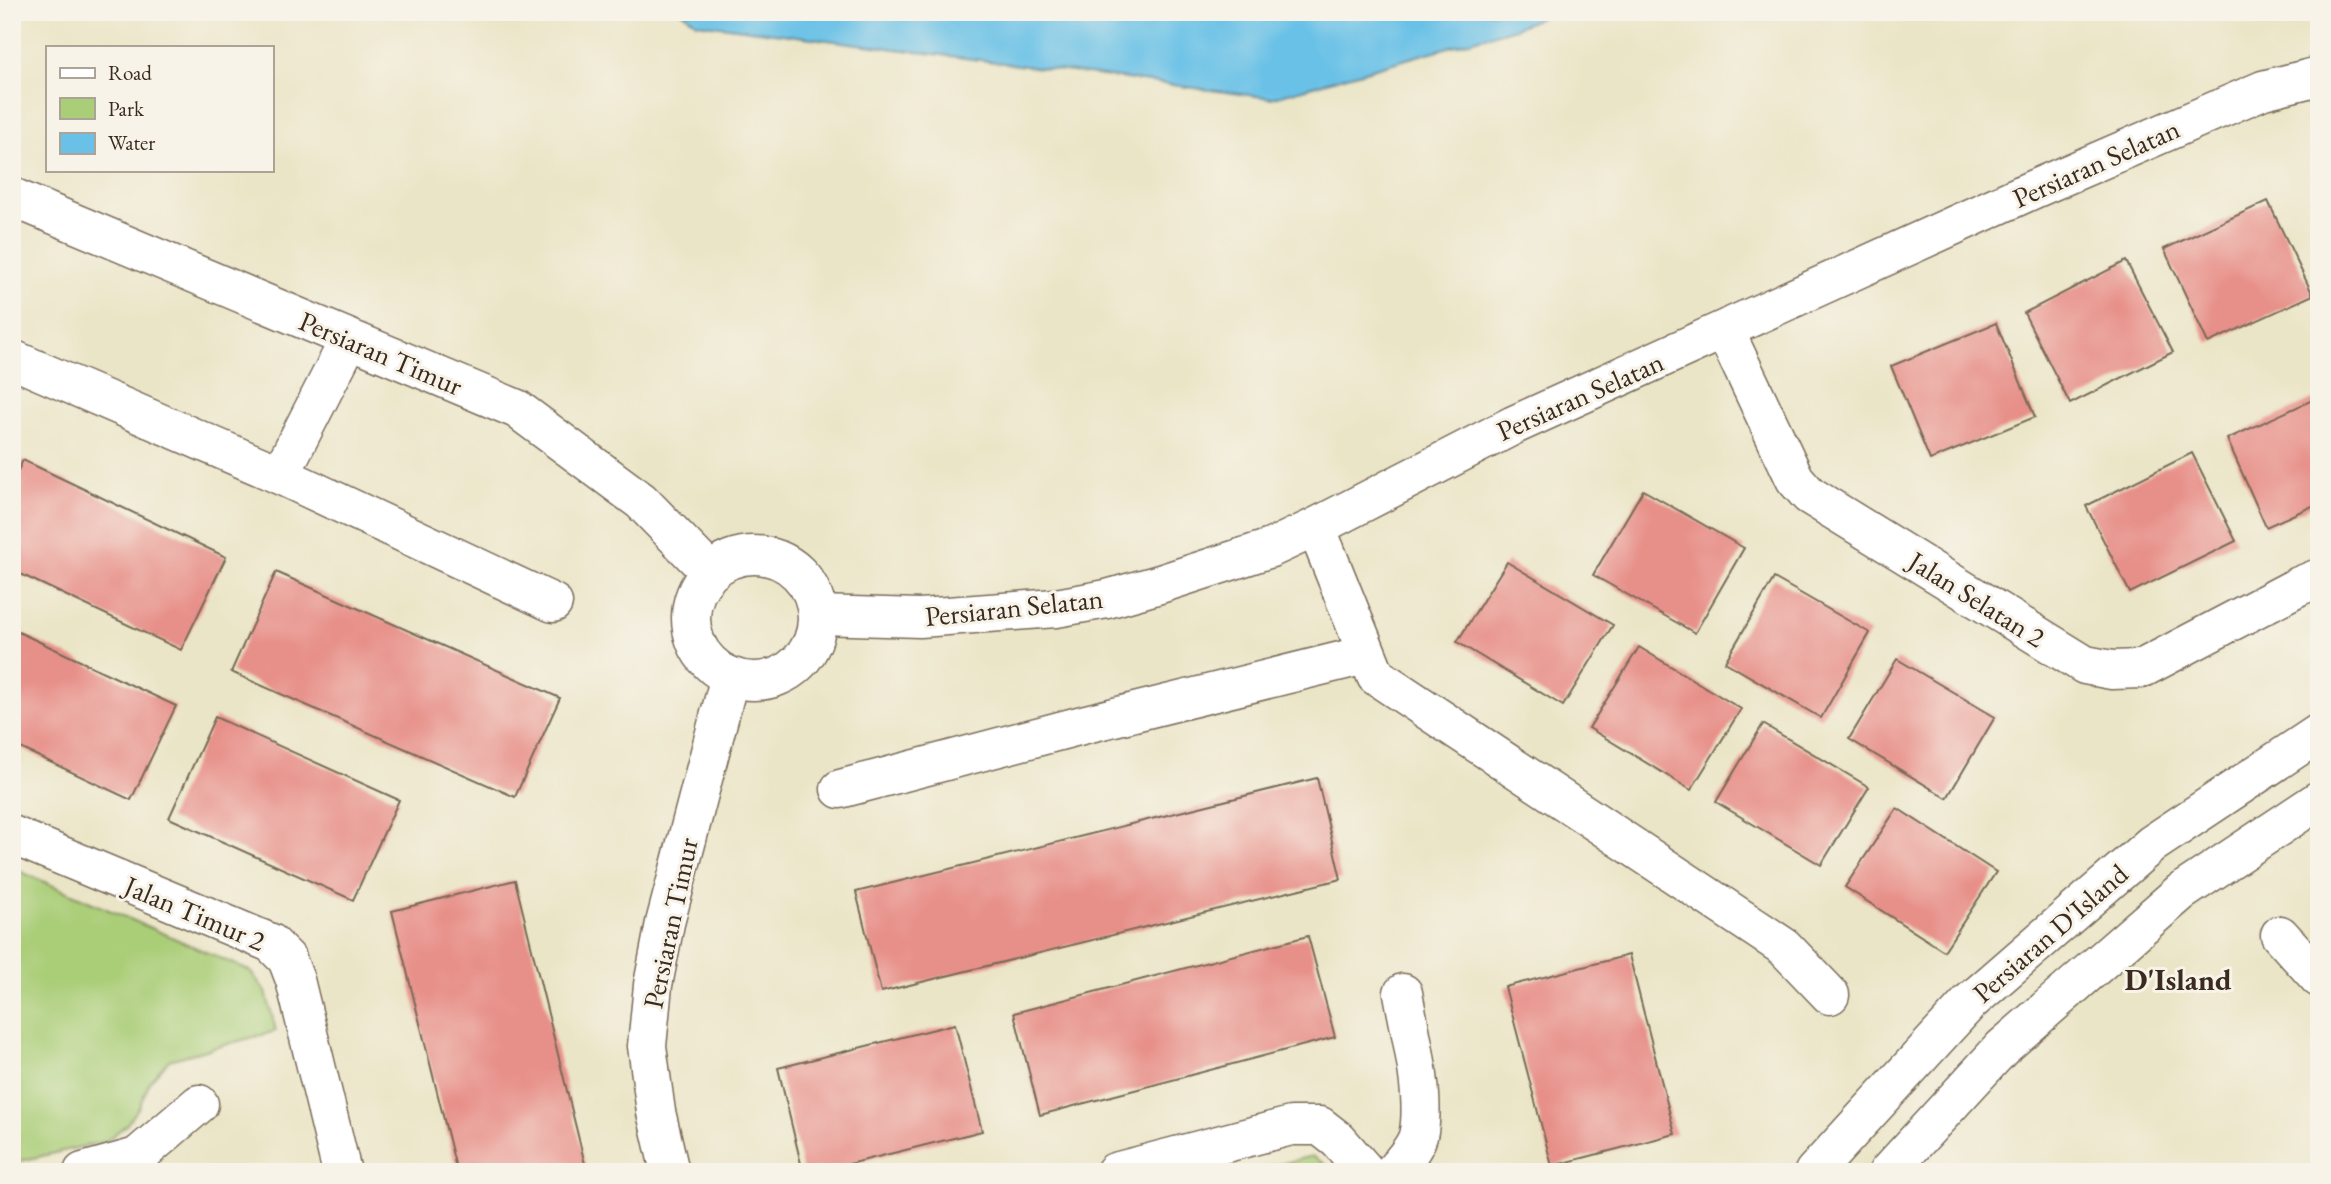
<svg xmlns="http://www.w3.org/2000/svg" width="2331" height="1184" font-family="'EB Garamond',serif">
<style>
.green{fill:#aace78;stroke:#727c4b;stroke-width:2}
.water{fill:#69c1e7;stroke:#527682;stroke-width:2}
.building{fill:#e79089}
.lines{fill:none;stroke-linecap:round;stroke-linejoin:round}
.street-casing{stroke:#796b59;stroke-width:41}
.secondary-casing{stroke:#796b59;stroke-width:41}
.street{stroke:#fff;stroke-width:38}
.secondary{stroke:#fff;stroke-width:38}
.labels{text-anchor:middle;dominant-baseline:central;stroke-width:6;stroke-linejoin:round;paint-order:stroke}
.street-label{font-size:28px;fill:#3b2a1e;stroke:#f7f3e8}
.neighbourhood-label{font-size:30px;font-weight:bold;fill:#3b2a1e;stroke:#f7f3e8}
</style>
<rect width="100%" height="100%" fill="#f7f3e8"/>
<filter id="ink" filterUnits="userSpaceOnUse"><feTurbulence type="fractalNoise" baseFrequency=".0143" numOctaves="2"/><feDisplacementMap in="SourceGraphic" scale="14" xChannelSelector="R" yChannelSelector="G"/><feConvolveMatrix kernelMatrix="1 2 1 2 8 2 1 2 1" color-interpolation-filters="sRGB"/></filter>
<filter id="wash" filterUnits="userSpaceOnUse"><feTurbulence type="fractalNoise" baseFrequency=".00686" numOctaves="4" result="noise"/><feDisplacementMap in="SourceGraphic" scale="28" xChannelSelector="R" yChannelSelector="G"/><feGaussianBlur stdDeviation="1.57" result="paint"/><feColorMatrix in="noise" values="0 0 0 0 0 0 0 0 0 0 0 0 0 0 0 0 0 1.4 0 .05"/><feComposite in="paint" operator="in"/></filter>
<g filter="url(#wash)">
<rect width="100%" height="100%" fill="#ebe5c7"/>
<g class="green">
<path d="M12,868L250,971L266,992L276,1031L169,1060L150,1081L139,1107L126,1125L106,1141L12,1163Z"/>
<path d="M1312,1156L1332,1168V1172H1248Z"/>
</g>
<path class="water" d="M682,12H1554L1515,28L1271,98L697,23Z"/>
<g id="blocks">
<g class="building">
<path d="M2268,201L2313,295L2208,343L2164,249Z"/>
<path d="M2126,261L2173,352L2070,404L2024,313Z"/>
<path d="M1996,323L2035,417L1930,460L1891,366Z"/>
<path d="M2319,397V503L2266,527L2227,439Z"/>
<path d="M2192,453L2236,541L2130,593L2086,506Z"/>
<path d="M23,460L226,557L181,650L12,570V483Z"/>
<path d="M1643,490L1744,548L1695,633L1593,575Z"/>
<path d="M1507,562L1613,625L1563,706L1457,642Z"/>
<path d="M276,572L560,698L515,797L231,672Z"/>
<path d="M1774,578L1870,633L1821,718L1725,662Z"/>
<path d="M12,629L176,706L131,800L12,744Z"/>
<path d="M1639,647L1741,709L1691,790L1589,728Z"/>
<path d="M1897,659L1995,717L1947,798L1849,739Z"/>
<path d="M215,717L399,800L353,900L169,818Z"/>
<path d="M1763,724L1869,787L1821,865L1716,802Z"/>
<path d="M1317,778L1341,879L881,992L856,892Z"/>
<path d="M1897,808L1996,872L1944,951L1845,887Z"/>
<path d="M515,880L587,1172H457L392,911Z"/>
<path d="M1308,936L1335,1037L1040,1115L1014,1013Z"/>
<path d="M1629,955L1675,1134L1552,1166L1505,987Z"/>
<path d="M955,1024L982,1131L817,1172H803L778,1068Z"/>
</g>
</g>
</g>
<g filter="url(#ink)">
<use href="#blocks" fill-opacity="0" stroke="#796b59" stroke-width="2"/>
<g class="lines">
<defs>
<g id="street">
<path d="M12,197L517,409L641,501L710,572"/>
<path d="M1725,331L1795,479L1809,495L2085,665L2112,670L2141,669L2299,586L2319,578"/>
<path d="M12,359L280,475L553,603"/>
<path d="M280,475L349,340"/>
<path d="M1316,527L1376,676L1784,947L1830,995"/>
<circle cx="754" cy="618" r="63"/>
<path d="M818,615L920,618L1056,608L1107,599L1160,584L1271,548L1316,527L1514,425L2034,189L2263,90L2319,76"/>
<path d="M840,789L1086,724L1365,655"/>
<path d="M12,835L271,943L287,959L295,980L342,1172"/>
<path d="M2280,935L2319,978"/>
<path d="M83,1172L137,1157L199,1104"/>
<path d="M670,1172L656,1112L647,1046L653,985L665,923L730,676"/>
<path d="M1115,1172L1291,1126H1320L1338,1140L1366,1172"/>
<path d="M1393,1172C1402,1162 1414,1149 1418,1136C1427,1097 1410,1033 1403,993"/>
</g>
<g id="secondary">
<path d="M1814,1172L1970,1002L2152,844L2319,733"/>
<path d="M1888,1172L2002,1048L2181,892L2319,800"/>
</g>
</defs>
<use href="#street" class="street-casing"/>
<use href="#secondary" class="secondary-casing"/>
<use href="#street" class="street"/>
<use href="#secondary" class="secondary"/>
</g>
</g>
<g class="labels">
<g class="street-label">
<text transform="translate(2096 163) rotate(-24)">Persiaran Selatan</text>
<text transform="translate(381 353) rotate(23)">Persiaran Timur</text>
<text transform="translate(1580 396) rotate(-24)">Persiaran Selatan</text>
<text transform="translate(1977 599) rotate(32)">Jalan Selatan 2</text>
<text transform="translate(1014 607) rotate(-6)">Persiaran Selatan</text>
<text transform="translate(195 913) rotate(23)">Jalan Timur 2</text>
<text transform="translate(670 923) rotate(-78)">Persiaran Timur</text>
<text transform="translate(2050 933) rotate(-41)">Persiaran D'Island</text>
</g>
<g class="neighbourhood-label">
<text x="2178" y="979">D'Island</text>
</g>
</g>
<rect width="2331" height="1184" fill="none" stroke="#f7f3e8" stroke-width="42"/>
<rect x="46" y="46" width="228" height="126" fill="#f7f3e8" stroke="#aca397" stroke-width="2"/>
<rect x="60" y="68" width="35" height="10" fill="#ffffff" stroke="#aca397" stroke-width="2"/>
<text x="108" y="80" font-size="21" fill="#3b2a1e">Road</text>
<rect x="60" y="98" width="35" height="21" fill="#aace78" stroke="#aca397" stroke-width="2"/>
<text x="108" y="116" font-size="21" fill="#3b2a1e">Park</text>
<rect x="60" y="133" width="35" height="21" fill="#69c1e7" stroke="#aca397" stroke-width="2"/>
<text x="108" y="150" font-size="21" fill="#3b2a1e">Water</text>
</svg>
